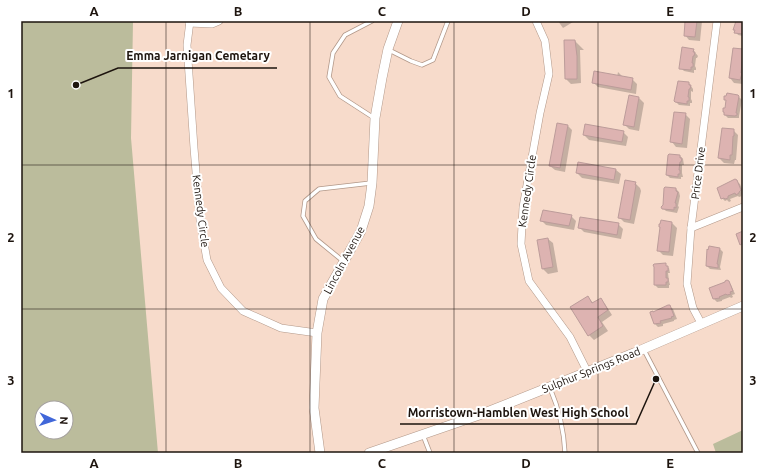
<svg xmlns="http://www.w3.org/2000/svg" width="764" height="474" font-family="Ubuntu,sans-serif">
<style>
.green{fill:#bbbc9c;fill-rule:evenodd}
.shadow{fill:#0003}
.building{fill:#ddb3b1;stroke:#bc9c9a}
.lines{fill:none;stroke-linecap:round;stroke-linejoin:round}
.service-casing{stroke:#b29889;stroke-width:5}
.minor-casing{stroke:#b29889;stroke-width:8}
.tertiary-casing{stroke:#b29889;stroke-width:10}
.service{stroke:#fff;stroke-width:3.5}
.minor{stroke:#fff;stroke-width:7}
.tertiary{stroke:#fff;stroke-width:9}
.grid{fill:none;stroke:#1d140e;stroke-width:1;stroke-opacity:0.55}
.labels{text-anchor:middle;dominant-baseline:central;stroke-width:4;stroke-linejoin:round;paint-order:stroke}
.street-label{font-size:11px;fill:#1d140e;stroke:#fff}
.leader{fill:none;stroke:#1d140e;stroke-width:1.5}
.callout-dot{fill:#1d140e;stroke:#fff;stroke-width:1.5}
.callout-label{font-size:12px;text-anchor:middle;font-weight:bold;fill:#1d140e;stroke:#fff;stroke-width:4;stroke-linejoin:round;paint-order:stroke}
.neatline{fill:none;stroke:#1d140e;stroke-width:1.5}
.grid-label{font-size:13px;text-anchor:middle;font-weight:bold;fill:#1d140e}
</style>
<rect width="100%" height="100%" fill="#f7dbcb"/>
<g class="green">
<path d="M21,21H133L131,138L158,453H21ZM42,408H66V432H42Z"/>
<path d="M743,430V453H716L713,444Z"/>
</g>
<g class="shadow">
<path d="M558,21H573V22L563,28Z"/>
<path d="M686,21H702L700,41L689,40L685,35Z"/>
<path d="M737,21H743V36L738,35L734,29Z"/>
<path d="M575,41L584,50H580L581,83L571,84L566,79Z"/>
<path d="M733,49L743,50V84L734,83L730,78Z"/>
<path d="M693,50L698,56L697,58H696L695,66L696,68V70H694V73L684,71L681,68Z"/>
<path d="M618,72L623,77L632,79L637,84L636,94L598,87L593,82L617,77Z"/>
<path d="M689,83L693,89V92L691,91V99L692,101V103H690V106L679,105L676,102Z"/>
<path d="M738,96L742,100L739,116V118H728L725,115L727,101L725,99Z"/>
<path d="M639,98L644,103L639,131L629,129L624,124Z"/>
<path d="M685,114L690,119L687,148L676,147L672,142Z"/>
<path d="M568,126L572,130L565,172L555,170L550,166Z"/>
<path d="M733,130L738,135L736,160H735L734,164L724,163L719,158Z"/>
<path d="M623,132L628,137L626,146L589,140L584,135Z"/>
<path d="M680,156L683,159L684,165H682V173L683,177H681V179L670,178L667,175Z"/>
<path d="M616,170L621,174L619,184L582,178L577,173Z"/>
<path d="M736,181L740,184L743,192V194L741,195L742,196L739,197L738,196L730,199L731,201L729,202L727,200L725,201L722,198Z"/>
<path d="M635,183L640,188L641,191L634,224L624,222L619,217Z"/>
<path d="M666,188L676,189L679,192L680,196L678,206L679,207L677,213L666,211L663,208Z"/>
<path d="M571,216L576,221L574,230L546,225L541,220Z"/>
<path d="M672,223L677,228L673,256L663,255L658,250Z"/>
<path d="M618,224L623,229L621,239L584,232L579,227Z"/>
<path d="M548,239L553,243L558,272L548,274L543,269L538,240Z"/>
<path d="M720,249L723,252L720,267L721,270L710,269L707,266Z"/>
<path d="M665,265L669,268L670,273H668L669,281L670,285H669V288H658L655,285Z"/>
<path d="M728,282L731,285L735,294L732,295L733,297L731,298L730,297L722,300V301L717,302L714,299L710,288Z"/>
<path d="M588,297L593,303L600,299L605,304L612,315L602,322L608,331L594,340L589,335L571,307Z"/>
<path d="M669,306L673,309L677,319L674,320V321L663,324V326L658,327L655,324L651,313Z"/>
</g>
<g class="building">
<path d="M685,21H697L695,37L684,36Z"/>
<path d="M736,21H743V34L734,33L735,30H733Z"/>
<path d="M564,40H575L577,56V79H565Z"/>
<path d="M682,47L694,49L693,52H695L694,56H693L692,63H693V67H691V70L679,69V68Z"/>
<path d="M733,48L743,49L741,73H742L740,80L729,78Z"/>
<path d="M594,71L633,78L631,90L592,83Z"/>
<path d="M678,81L689,82V85H691L690,89H689L688,97H689V101H687V104L675,102L674,101Z"/>
<path d="M727,93L738,95L739,96L736,113H737V115L735,116L724,115V112H723V108H725L726,100H724V96H726Z"/>
<path d="M629,95L639,97L634,127L623,125Z"/>
<path d="M674,112L686,113L682,144L670,142Z"/>
<path d="M557,123L568,125L560,168L549,166Z"/>
<path d="M585,124L624,131L622,142L583,135Z"/>
<path d="M722,128L734,129V136H733L732,155H730V160L718,158Z"/>
<path d="M669,154L680,155V158H682L681,162H680L679,170H680V174H678V177L666,175L668,155Z"/>
<path d="M578,162L616,169L614,180L576,173Z"/>
<path d="M735,179L737,180L741,190L739,192V193L736,195L735,193L728,196V198L725,199L724,198L721,199L717,188Z"/>
<path d="M625,180L636,182L635,185H636L630,220L618,218Z"/>
<path d="M665,187L676,188V191L678,192L675,203H676V208L674,207V210L662,209L661,207L663,205L664,188Z"/>
<path d="M543,210L572,215L569,226L540,221Z"/>
<path d="M580,217L619,223L617,235L578,228Z"/>
<path d="M661,220L672,222L669,252L657,251L660,227H659V224H660Z"/>
<path d="M743,231V243L740,245L736,234Z"/>
<path d="M548,238L553,267L542,269L537,240Z"/>
<path d="M709,246L720,248L717,264H718V268L706,266L707,249L708,250Z"/>
<path d="M666,263V266H668V271H666V278H668V282H666V285H654V267L653,265L654,264Z"/>
<path d="M727,280L729,281L733,291L730,292L731,294L727,295L726,294L719,297L720,298L713,299L709,288L725,282V281Z"/>
<path d="M588,296L592,303L601,298L608,310L598,317L603,326L588,336L570,307Z"/>
<path d="M668,305H670L674,316L671,317L672,318L660,321L661,323L654,324L650,313V312L653,311V312Z"/>
</g>
<g class="lines">
<defs>
<g id="service">
<path d="M372,21L345,35L333,53L329,77L340,96L374,118"/>
<path d="M389,50L411,61L422,65L433,60L448,21"/>
<path d="M343,261L316,239L303,216L305,201L319,189L371,183"/>
<path d="M644,350L698,453"/>
<path d="M550,388C559,409 564,431 565,453"/>
<path d="M423,435L430,453"/>
</g>
<g id="minor">
<path d="M190,21L187,45L194,148L200,220L207,260L221,288L243,311L281,328L317,333"/>
<path d="M536,21L545,41L549,74L540,113L523,207L521,244L529,281L570,337L587,371"/>
<path d="M189,23L212,24L219,21"/>
<path d="M691,228L743,207"/>
<path d="M701,323L693,308L687,284L691,228L717,21"/>
</g>
<g id="tertiary">
<path d="M320,453L314,408L317,333L323,299L361,231L369,206L372,183L375,118L382,78L388,49L398,21"/>
<path d="M369,453L482,414L634,353L743,306"/>
</g>
</defs>
<use href="#service" class="service-casing"/>
<use href="#minor" class="minor-casing"/>
<use href="#tertiary" class="tertiary-casing"/>
<use href="#service" class="service"/>
<use href="#minor" class="minor"/>
<use href="#tertiary" class="tertiary"/>
</g>
<path class="grid" d="M166,21V453M310,21V453M454,21V453M598,21V453M21,165H743M21,309H743"/>
<g class="labels">
<g class="street-label">
<text transform="translate(698 173) rotate(-83)">Price Drive</text>
<text transform="translate(527 191) rotate(-82)">Kennedy Circle</text>
<text transform="translate(201 211) rotate(83)">Kennedy Circle</text>
<text transform="translate(344 260) rotate(-62)">Lincoln Avenue</text>
<text transform="translate(591 370) rotate(-22)">Sulphur Springs Road</text>
</g>
</g>
<path class="leader" d="M76 85L118 68H277M656 379L636 424H400"/>
<g class="callout-dot">
<circle cx="76" cy="85" r="4"/>
<circle cx="656" cy="379" r="4"/>
</g>
<g class="callout-label">
<text x="198" y="60">Emma Jarnigan Cemetary</text>
<text x="518" y="417">Morristown-Hamblen West High School</text>
</g>
<rect width="764" height="474" fill="none" stroke="#ffffff" stroke-width="44"/>
<g transform="translate(54 420) rotate(93)"><circle r="19" fill="#ffffff" stroke="#a5a19f"/>
<path d="M0-3L7 15L0 10L-7 15Z" fill="#4167d9"/>
<text y="-6" font-size="11" font-weight="bold" text-anchor="middle" fill="#1d140e">N</text>
</g>
<rect x="22" y="22" width="720" height="430" class="neatline"/>
<g class="grid-label">
<text x="94" y="16">A</text>
<text x="238" y="16">B</text>
<text x="382" y="16">C</text>
<text x="526" y="16">D</text>
<text x="670" y="16">E</text>
<text x="11" y="98">1</text>
<text x="753" y="98">1</text>
<text x="11" y="242">2</text>
<text x="753" y="242">2</text>
<text x="11" y="385">3</text>
<text x="753" y="385">3</text>
<text x="94" y="468">A</text>
<text x="238" y="468">B</text>
<text x="382" y="468">C</text>
<text x="526" y="468">D</text>
<text x="670" y="468">E</text>
</g>
</svg>
